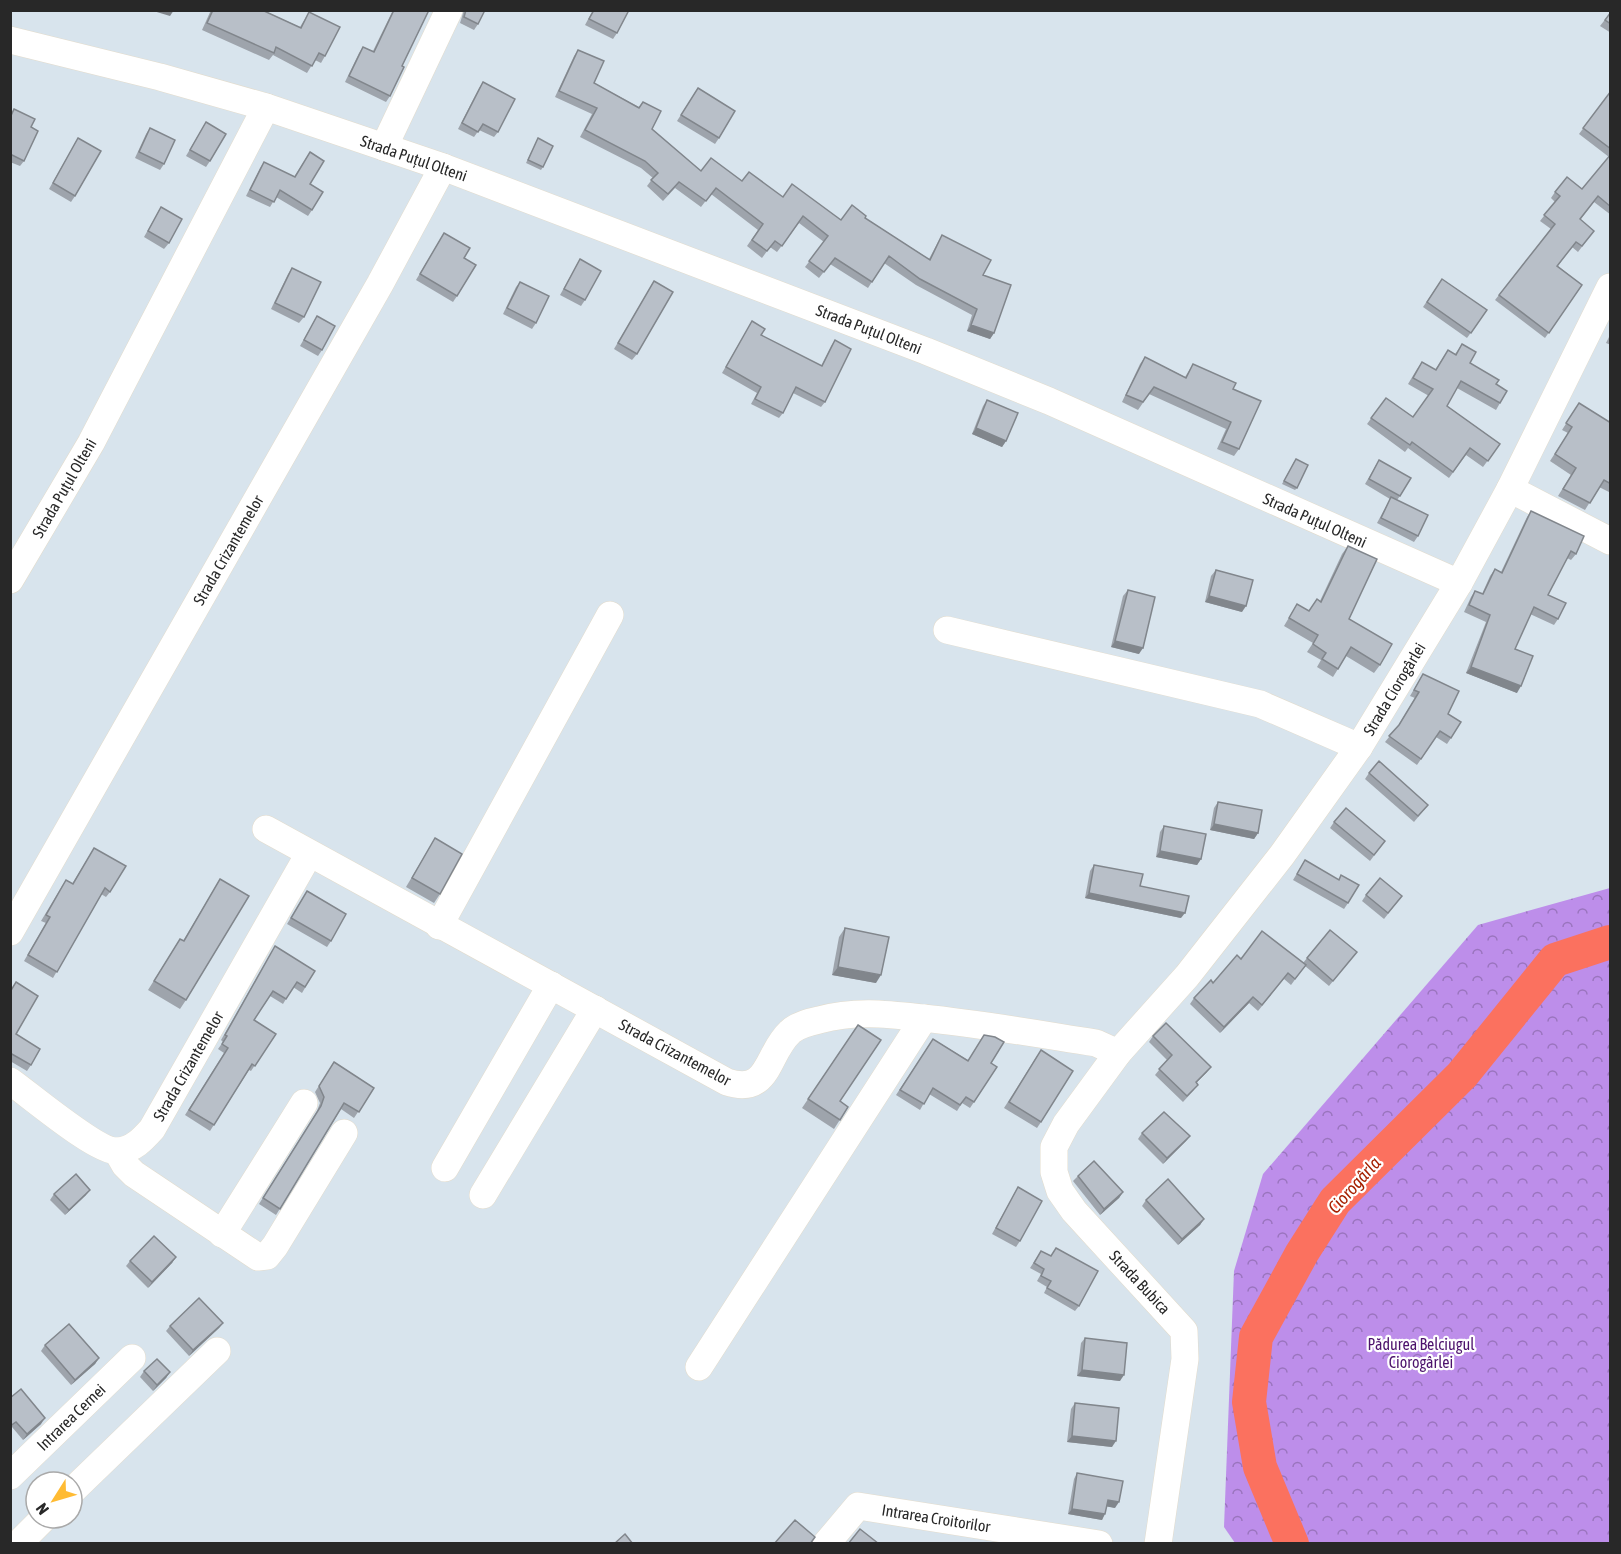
<svg xmlns="http://www.w3.org/2000/svg" width="1621" height="1554" font-family="'Asap Condensed',sans-serif">
<style>
.forest{fill:url(#forest-crowns)}
.lines{fill:none;stroke-linecap:round;stroke-linejoin:round}
.river{stroke:#fb715f;stroke-width:34}
.minor-casing{stroke:#e3dccd;stroke-width:28}
.minor{stroke:#fff;stroke-width:27}
.wall{fill:#9ea4ac}
.shaded-wall{fill:#81868c}
.building{fill:#b8bfc8;stroke:#81868c;stroke-width:1.5}
.labels{text-anchor:middle;dominant-baseline:central;stroke-width:4.5;stroke-linejoin:round;paint-order:stroke}
.street-label{font-size:16px;fill:#282828;stroke:#fff}
.park-label{font-size:16px;fill:#4c126c;stroke:#fff}
.water-label{font-size:18px;font-style:italic;fill:#a52000;stroke:#fff}
</style>
<defs>
<pattern id="forest-crowns" width="20" height="18" patternUnits="userSpaceOnUse" patternTransform="scale(1.5)"><rect width="20" height="18" fill="#bd8eea"/><path d="M2 6a3 3 0 1 1 6 0M12 15a3 3 0 1 1 6 0" fill="none" stroke="#9a74be"/></pattern>
</defs>
<rect width="100%" height="100%" fill="#d8e4ed"/>
<path class="forest" d="M1610,888V1543H1235L1224,1527L1234,1271L1263,1174L1478,925Z"/>
<g class="lines">
<path class="river" d="M1292,1544L1260,1467L1249,1402L1256,1337L1302,1253L1335,1201L1462,1075L1555,960L1610,942"/>
<defs>
<g id="minor">
<path d="M10,40L160,77L266,107L443,167L926,351L1049,401L1459,583"/>
<path d="M384,147L449,10"/>
<path d="M1510,489L1610,541"/>
<path d="M10,580L91,443L266,107"/>
<path d="M947,630L1260,704L1359,747"/>
<path d="M266,829L727,1082C770,1096 766,1054 790,1032C797,1025 810,1022 819,1020C855,1010 887,1014 923,1018C981,1024 1038,1034 1096,1043L1118,1053"/>
<path d="M439,926L610,615"/>
<path d="M10,932L380,284L443,167"/>
<path d="M10,1081C30,1095 98,1153 118,1151C133,1150 143,1139 152,1129L309,854"/>
<path d="M117,1151L125,1165L134,1174L258,1257L267,1256L275,1246L344,1133"/>
<path d="M445,1168L551,985"/>
<path d="M483,1195L595,1009"/>
<path d="M222,1234L304,1103"/>
<path d="M699,1367L924,1018"/>
<path d="M10,1476L132,1358"/>
<path d="M72,1491L217,1351"/>
<path d="M18,1544L44,1518"/>
<path d="M826,1544L858,1506L1099,1544"/>
<path d="M1158,1544L1185,1359L1184,1331L1074,1211L1060,1191L1054,1172V1147L1066,1124L1118,1053L1187,976L1282,855L1359,747L1459,583L1510,489L1610,287"/>
</g>
</defs>
<use href="#minor" class="minor-casing"/>
<use href="#minor" class="minor"/>
</g>
<g class="wall">
<path d="M211,10H262L300,27L309,12L325,56L321,63L315,60L307,73L273,55L269,60L202,30Z"/>
<path d="M393,10H429L402,66L390,96L386,102L345,82L359,53L363,47L373,51Z"/>
<path d="M464,10H485L478,24L474,30L460,23Z"/>
<path d="M593,10H629L617,33L613,39L585,25Z"/>
<path d="M1611,12V33L1600,26Z"/>
<path d="M578,50L594,83L639,107L643,102L652,129L701,171L742,181L841,220L865,218L929,259L938,242L942,235L983,275L994,333L990,339L967,331L972,315L916,285L884,263L868,288L830,264L819,278L805,267L824,242L799,223L777,252L770,247L762,258L747,246L758,230L711,194L701,207L675,188L663,201L647,186L653,178L641,168L580,137L592,114L555,97L574,56Z"/>
<path d="M483,82L498,132L494,137L479,130L474,137L458,129L479,88Z"/>
<path d="M698,88L719,138L715,144L677,121Z"/>
<path d="M1611,91V215L1594,202L1580,220L1594,231L1578,252L1572,247L1558,266L1582,285L1545,338L1495,300L1551,229L1540,221L1555,202L1551,198L1555,192L1582,189L1609,157L1579,134Z"/>
<path d="M14,109L31,127L24,161L20,166L10,162L11,115Z"/>
<path d="M206,122L210,161L206,167L186,156Z"/>
<path d="M150,128L164,164L160,170L135,158L146,134Z"/>
<path d="M78,138L75,196L71,202L49,189Z"/>
<path d="M538,138L543,167L541,170L526,163Z"/>
<path d="M310,152V184L312,210L308,216L276,197L270,207L246,196L260,168L264,162L294,177Z"/>
<path d="M161,207L169,243L164,249L144,237Z"/>
<path d="M444,233L464,258L457,296L453,302L416,280Z"/>
<path d="M580,259L585,300L581,306L560,295Z"/>
<path d="M292,268L304,317L299,323L271,309L288,274Z"/>
<path d="M1442,279L1487,310L1467,338L1423,307Z"/>
<path d="M654,281L637,354L632,360L614,349Z"/>
<path d="M520,282L536,323L532,329L503,314L516,287Z"/>
<path d="M317,316L322,350L318,356L300,346Z"/>
<path d="M752,321L761,335L821,366L831,346L835,340L825,402L821,407L793,393L783,413L779,418L751,404L757,393L722,373Z"/>
<path d="M1611,333V345L1606,343Z"/>
<path d="M1462,344L1470,363L1496,384L1500,403L1496,410L1457,388L1447,406L1500,444L1483,467L1466,455L1449,478L1408,448L1405,452L1367,424L1386,398L1413,417L1429,396L1408,384L1417,369L1422,362L1435,370L1448,350L1455,354Z"/>
<path d="M1145,357L1185,377L1193,364L1233,389L1239,449L1234,456L1217,449L1226,429L1149,394L1138,410L1122,402L1140,364Z"/>
<path d="M987,400L1006,441L1002,447L972,434L983,406Z"/>
<path d="M1579,403L1611,423V493L1599,487L1585,510L1558,496L1571,475L1550,461L1568,433L1562,430Z"/>
<path d="M1379,460L1400,496L1397,500L1418,536L1414,542L1377,523L1390,499L1365,484Z"/>
<path d="M1294,462L1297,488L1295,490L1282,484Z"/>
<path d="M1531,511L1576,554L1571,560L1567,558L1548,595L1558,619L1554,625L1530,614L1515,649L1517,693L1466,673L1486,622L1464,612L1471,597L1475,591L1482,594L1490,576L1495,569L1501,572L1527,517Z"/>
<path d="M1348,546L1349,619L1380,665L1374,673L1346,656L1333,677L1317,667L1321,660L1307,652L1313,643L1284,626L1297,604L1309,611L1317,599L1320,601L1342,554Z"/>
<path d="M1216,570L1242,612L1205,602L1211,576Z"/>
<path d="M1128,590L1139,654L1111,647L1123,596Z"/>
<path d="M1423,674L1448,714L1451,738L1447,744L1436,737L1417,765L1385,742L1398,726L1415,698L1410,696Z"/>
<path d="M1369,773L1428,805L1414,822L1365,779Z"/>
<path d="M1218,802L1258,833L1254,839L1210,830L1214,808Z"/>
<path d="M1334,822L1385,841L1370,861L1330,828Z"/>
<path d="M1164,826L1201,859L1197,865L1156,857L1160,832Z"/>
<path d="M435,838L440,894L434,903L406,887Z"/>
<path d="M94,848L110,892L106,897L101,894L53,978L24,961L46,923L41,921L62,886L66,880L72,884Z"/>
<path d="M1305,860L1348,903L1344,909L1293,880Z"/>
<path d="M1094,865L1140,886L1181,918L1085,898L1090,871Z"/>
<path d="M220,879L186,1000L180,1009L148,990L180,939L183,941Z"/>
<path d="M307,891L331,941L327,947L287,924Z"/>
<path d="M1366,895L1402,896L1384,919L1362,901Z"/>
<path d="M845,928L876,983L832,975L839,937Z"/>
<path d="M275,946L315,971L302,993L293,987L283,1004L270,996L254,1020L276,1034L251,1071L249,1070L210,1131L185,1115L224,1053L218,1049L223,1042L221,1040Z"/>
<path d="M1357,952L1329,986L1305,966L1291,985L1284,979L1258,1011L1249,1003L1220,1033L1190,1004L1194,998L1213,983L1241,959L1303,963L1307,958Z"/>
<path d="M16,982V1034L31,1065L27,1071L10,1061V991Z"/>
<path d="M858,1025L840,1101L848,1107L834,1129L802,1108Z"/>
<path d="M1153,1036L1207,1072L1196,1083L1194,1090L1183,1102L1155,1075L1167,1060L1149,1042Z"/>
<path d="M933,1039L968,1060L991,1063L974,1102L970,1108L962,1103L957,1111L929,1094L920,1110L896,1095Z"/>
<path d="M1037,1056L1041,1122L1037,1128L1004,1108Z"/>
<path d="M334,1062L374,1088L354,1118L341,1109L276,1215L259,1204L317,1111L320,1103L315,1092Z"/>
<path d="M1142,1133L1190,1136L1186,1141L1163,1164L1138,1139Z"/>
<path d="M1078,1176L1123,1192L1119,1198L1100,1215L1073,1181Z"/>
<path d="M1018,1187L1020,1241L1016,1247L992,1234Z"/>
<path d="M54,1194L86,1195L65,1215L50,1200Z"/>
<path d="M1146,1200L1204,1219L1200,1225L1178,1245L1142,1206Z"/>
<path d="M1056,1248L1079,1306L1075,1311L1044,1293L1047,1287L1037,1281L1041,1274L1030,1268L1041,1251L1051,1256Z"/>
<path d="M176,1257L172,1263L148,1288L126,1266L130,1261Z"/>
<path d="M223,1323L219,1328L189,1356L166,1331L170,1326Z"/>
<path d="M1085,1338L1120,1381L1077,1376L1081,1343Z"/>
<path d="M45,1345L99,1358L95,1364L71,1385L41,1351Z"/>
<path d="M144,1371L170,1372L166,1378L153,1391L140,1377Z"/>
<path d="M10,1398L41,1424L23,1440L12,1427Z"/>
<path d="M1075,1403L1112,1447L1067,1442L1071,1409Z"/>
<path d="M1077,1473L1115,1508L1107,1506L1102,1520L1068,1514L1074,1479Z"/>
</g>
<g class="shaded-wall">
<path d="M150,10H174L170,16Z"/>
<path d="M971,325L994,333L990,339L967,331Z"/>
<path d="M976,428L1006,441L1002,447L972,434Z"/>
<path d="M1209,596L1246,606L1242,612L1205,602Z"/>
<path d="M1115,641L1143,648L1139,654L1111,647Z"/>
<path d="M1471,667L1521,686L1517,693L1466,673Z"/>
<path d="M1214,824L1258,833L1254,839L1210,830Z"/>
<path d="M1160,851L1201,859L1197,865L1156,857Z"/>
<path d="M1089,893L1185,913L1181,918L1085,898Z"/>
<path d="M838,967L881,975L876,983L832,975Z"/>
<path d="M1253,997L1249,1003L1220,1033L1224,1027Z"/>
<path d="M1211,1067L1207,1072L1191,1088L1196,1082Z"/>
<path d="M1190,1136L1186,1141L1163,1164L1167,1158Z"/>
<path d="M90,1190L86,1195L65,1215L69,1210Z"/>
<path d="M1123,1192L1119,1198L1100,1215L1104,1209Z"/>
<path d="M1204,1219L1200,1225L1178,1245L1182,1239Z"/>
<path d="M176,1257L172,1263L148,1288L152,1282Z"/>
<path d="M223,1323L219,1328L189,1356L193,1350Z"/>
<path d="M99,1358L95,1364L71,1385L75,1380Z"/>
<path d="M1082,1370L1124,1375L1120,1381L1077,1376Z"/>
<path d="M170,1372L166,1378L153,1391L157,1385Z"/>
<path d="M45,1418L41,1424L23,1440L27,1434Z"/>
<path d="M1072,1436L1116,1441L1112,1447L1067,1442Z"/>
<path d="M1108,1500L1119,1502L1115,1508L1104,1506Z"/>
<path d="M1072,1509L1105,1514L1102,1520L1068,1514Z"/>
</g>
<g class="building">
<path d="M213,10H262L301,28L309,12L340,27L325,56L319,53L312,66L276,47L274,53L207,23Z"/>
<path d="M394,10H429L402,66L404,67L390,96L349,76L363,47L374,52Z"/>
<path d="M466,10H485L478,24L464,17Z"/>
<path d="M594,10H629L617,33L589,19Z"/>
<path d="M1611,12V24L1605,20Z"/>
<path d="M578,50L604,61L594,83L639,108L643,102L661,111L652,129L701,171L711,158L742,181L749,172L783,197L792,184L841,220L852,205L866,216L865,218L930,260L942,235L991,260L983,275L1011,285L994,333L971,325L977,309L920,279L889,256L872,282L835,258L824,272L809,261L828,236L803,216L782,246L775,241L767,251L752,240L763,224L716,188L706,201L679,182L668,194L651,180L658,173L645,161L585,130L597,108L559,91Z"/>
<path d="M483,82L515,99L498,132L483,124L478,132L462,123Z"/>
<path d="M698,88L735,111L719,138L681,115Z"/>
<path d="M1611,91V149L1583,128Z"/>
<path d="M14,109L35,119L31,127L38,131L24,161L10,154V118Z"/>
<path d="M206,122L226,134L210,161L190,150Z"/>
<path d="M150,128L175,140L164,164L139,152Z"/>
<path d="M78,138L101,151L75,196L53,183Z"/>
<path d="M538,138L553,146L543,167L528,160Z"/>
<path d="M310,152L324,161L310,184L323,192L312,210L280,190L274,202L250,190L264,162L295,177Z"/>
<path d="M1611,154V207L1598,196L1580,219L1594,231L1582,246L1576,242L1557,266L1582,285L1549,333L1499,295L1555,224L1544,215L1560,196L1555,192L1567,177L1582,189Z"/>
<path d="M161,207L182,219L169,243L148,231Z"/>
<path d="M444,233L470,248L464,258L476,265L457,296L420,274Z"/>
<path d="M580,259L601,271L585,300L564,289Z"/>
<path d="M292,268L321,282L304,317L275,303Z"/>
<path d="M1442,279L1487,310L1471,333L1427,302Z"/>
<path d="M654,281L673,292L637,354L618,343Z"/>
<path d="M520,282L549,296L536,323L507,308Z"/>
<path d="M317,316L335,326L322,350L304,340Z"/>
<path d="M752,321L765,329L761,335L822,366L835,340L851,349L825,402L796,387L783,413L755,399L761,387L726,367Z"/>
<path d="M1462,344L1476,352L1470,363L1499,380L1496,384L1507,391L1500,403L1461,381L1447,406L1500,444L1488,461L1470,448L1453,472L1412,442L1410,445L1371,418L1386,398L1413,417L1433,389L1413,378L1422,362L1436,370L1448,350L1456,355Z"/>
<path d="M1145,357L1186,378L1193,364L1236,383L1233,389L1261,401L1239,449L1222,442L1231,422L1154,387L1143,402L1126,395Z"/>
<path d="M987,400L1018,413L1006,441L976,428Z"/>
<path d="M1579,403L1611,423V484L1604,480L1590,503L1563,489L1576,468L1555,454L1572,427L1566,423Z"/>
<path d="M1296,459L1308,465L1297,488L1284,481Z"/>
<path d="M1379,460L1411,478L1400,496L1369,479Z"/>
<path d="M1391,497L1428,515L1418,536L1381,518Z"/>
<path d="M1531,511L1584,536L1576,554L1571,551L1548,595L1566,603L1558,619L1534,607L1515,649L1533,656L1521,686L1471,667L1490,615L1469,605L1475,591L1483,594L1495,569L1502,573Z"/>
<path d="M1348,546L1377,559L1349,619L1392,644L1380,665L1351,647L1338,669L1322,659L1326,653L1313,644L1318,635L1289,618L1297,604L1309,611L1317,599L1321,602Z"/>
<path d="M1216,570L1253,580L1246,606L1209,596Z"/>
<path d="M1128,590L1155,597L1143,648L1115,641Z"/>
<path d="M1423,674L1459,691L1448,714L1461,722L1451,738L1440,731L1421,759L1389,736L1399,725L1419,692L1414,690Z"/>
<path d="M1379,761L1428,805L1418,816L1369,773Z"/>
<path d="M1218,802L1262,810L1258,833L1214,824Z"/>
<path d="M1346,808L1385,841L1374,855L1334,822Z"/>
<path d="M1164,826L1206,834L1201,859L1160,851Z"/>
<path d="M435,838L462,854L440,894L412,878Z"/>
<path d="M94,848L126,866L110,892L105,888L57,972L28,955L50,917L46,915L66,880L73,884Z"/>
<path d="M1305,860L1339,880L1341,875L1359,885L1348,903L1297,874Z"/>
<path d="M1094,865L1143,874L1140,886L1189,896L1185,913L1089,893Z"/>
<path d="M1380,878L1402,896L1388,913L1366,895Z"/>
<path d="M220,879L249,896L186,1000L154,981L180,939L184,941Z"/>
<path d="M307,891L346,914L331,941L291,918Z"/>
<path d="M845,928L889,937L881,975L838,967Z"/>
<path d="M1330,930L1357,952L1333,981L1307,958Z"/>
<path d="M1262,931L1306,965L1295,979L1288,973L1262,1005L1253,997L1224,1027L1194,998L1211,980L1213,983L1237,955L1241,959Z"/>
<path d="M275,946L315,971L305,987L297,982L286,999L273,991L254,1020L276,1034L255,1066L252,1064L214,1125L189,1110L228,1048L222,1044L227,1036L225,1035Z"/>
<path d="M16,982L38,996L16,1034L40,1049L31,1065L10,1053V992Z"/>
<path d="M1166,1023L1211,1067L1196,1082L1198,1085L1187,1096L1159,1069L1172,1055L1153,1036Z"/>
<path d="M858,1025L881,1040L840,1101L848,1107L840,1120L808,1099Z"/>
<path d="M984,1035L995,1037L1004,1042L991,1063L997,1067L974,1102L966,1097L960,1105L933,1088L924,1104L900,1090L933,1039L968,1061Z"/>
<path d="M1041,1050L1073,1071L1041,1122L1009,1102Z"/>
<path d="M334,1062L374,1088L359,1112L344,1103L280,1209L263,1198L321,1106L324,1097L319,1086Z"/>
<path d="M1164,1112L1190,1136L1167,1158L1142,1133Z"/>
<path d="M1094,1161L1123,1192L1104,1209L1078,1176Z"/>
<path d="M76,1174L90,1190L69,1210L54,1194Z"/>
<path d="M1168,1179L1204,1219L1182,1239L1146,1200Z"/>
<path d="M1018,1187L1042,1201L1020,1241L996,1228Z"/>
<path d="M154,1236L176,1257L152,1282L130,1261Z"/>
<path d="M1056,1248L1098,1271L1079,1306L1047,1288L1051,1281L1041,1276L1044,1269L1034,1263L1041,1251L1051,1256Z"/>
<path d="M199,1298L223,1323L193,1350L170,1326Z"/>
<path d="M69,1324L99,1358L75,1380L45,1345Z"/>
<path d="M1085,1338L1127,1343L1124,1375L1082,1370Z"/>
<path d="M157,1359L170,1372L157,1385L144,1371Z"/>
<path d="M21,1389L45,1418L27,1434L16,1422L10,1426V1398Z"/>
<path d="M1075,1403L1119,1408L1116,1441L1072,1436Z"/>
<path d="M1077,1473L1123,1481L1119,1502L1108,1500L1105,1514L1072,1509Z"/>
<path d="M795,1520L815,1537L810,1544H774Z"/>
<path d="M860,1529L879,1544H848Z"/>
<path d="M625,1534L633,1544H614Z"/>
</g>
<g class="labels">
<g class="street-label">
<text transform="translate(414 158) rotate(19)">Strada Puțul Olteni</text>
<text transform="translate(869 329) rotate(21)">Strada Puțul Olteni</text>
<text transform="translate(64 488) rotate(-60)">Strada Puțul Olteni</text>
<text transform="translate(1315 520) rotate(24)">Strada Puțul Olteni</text>
<text transform="translate(228 550) rotate(-60)">Strada Crizantemelor</text>
<text transform="translate(1394 689) rotate(-59)">Strada Ciorogârlei</text>
<text transform="translate(675 1052) rotate(28)">Strada Crizantemelor</text>
<text transform="translate(188 1066) rotate(-60)">Strada Crizantemelor</text>
<text transform="translate(1140 1282) rotate(47)">Strada Bubica</text>
<text transform="translate(71 1417) rotate(-44)">Intrarea Cernei</text>
<text transform="translate(936 1518) rotate(9)">Intrarea Croitorilor</text>
</g>
<g class="park-label">
<text x="1421" y="1344">Pădurea Belciugul<tspan x="1421" dy="18">Ciorogârlei</tspan></text>
</g>
<g class="water-label">
<text transform="translate(1354 1185) rotate(-48)">Ciorogârla</text>
</g>
</g>
<rect width="1621" height="1554" fill="none" stroke="#282828" stroke-width="24"/>
<g transform="translate(54 1500) rotate(233)"><circle r="28" fill="#ffffff" stroke="#a9a9a9" stroke-width="1.5"/>
<path d="M0-4.5L10 22L0 15L-10 22Z" fill="#ffbb33"/>
<text y="-9" font-size="16" font-weight="bold" text-anchor="middle" fill="#282828">N</text>
</g>
</svg>
